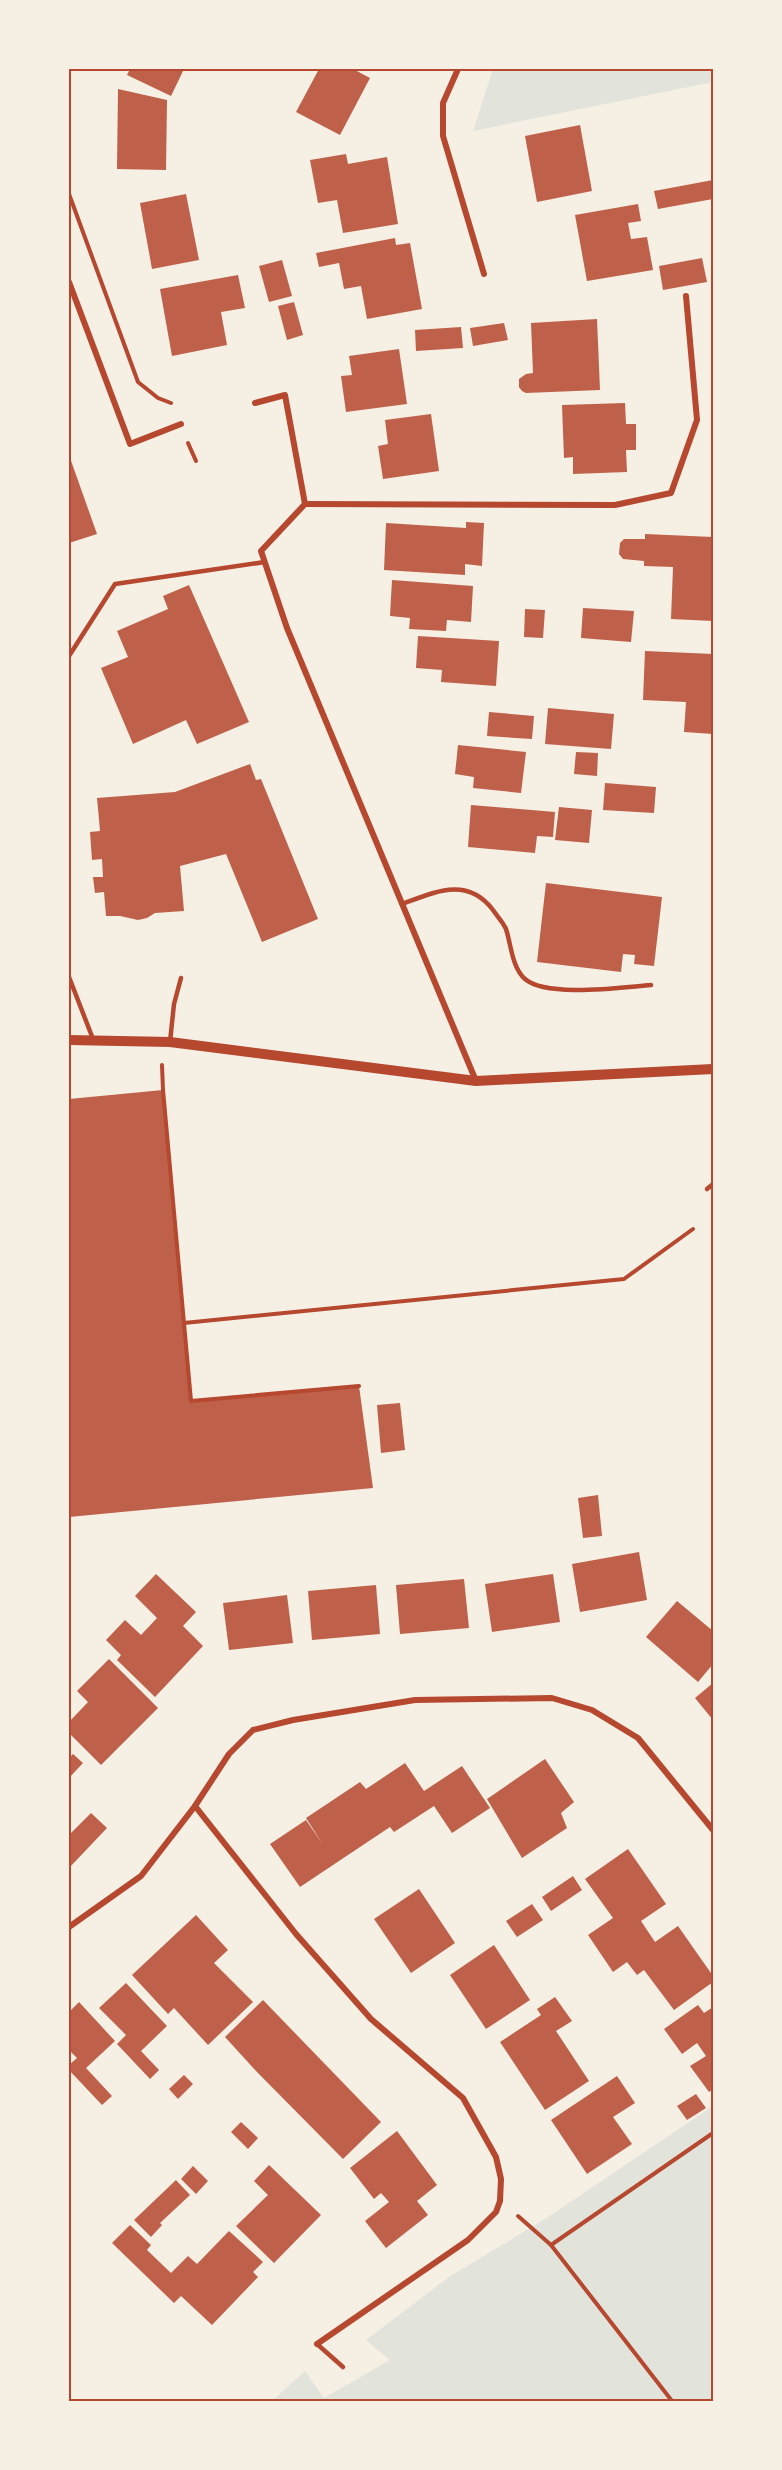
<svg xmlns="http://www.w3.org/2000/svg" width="782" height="2470" font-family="'Fira Sans',sans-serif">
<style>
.green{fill:#e2e4dc}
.building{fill:#bf614a}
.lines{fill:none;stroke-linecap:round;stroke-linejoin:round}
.path{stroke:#b5482f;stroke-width:4}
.service{stroke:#b5482f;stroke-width:4.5}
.minor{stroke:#b5482f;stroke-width:6}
.tertiary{stroke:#b5482f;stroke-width:10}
.neatline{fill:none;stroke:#b5482f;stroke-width:2}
</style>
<rect width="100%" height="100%" fill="#f6efe4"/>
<g class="green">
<path d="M493,69H713V82L473,131Z"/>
<path d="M713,2106V2401L273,2400L305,2371L324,2398L390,2360L366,2340L449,2277L545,2219Z"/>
</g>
<g class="building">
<path d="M130,69H184L171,96L127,75Z"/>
<path d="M319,69H353L370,78L340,135L296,112Z"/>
<path d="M118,89L167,100L166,170L117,169Z"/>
<path d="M580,125L592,191L537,202L525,136Z"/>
<path d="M346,154L348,164L387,157L398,224L343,233L337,200L318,203L310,160Z"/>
<path d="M713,180V199L658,209L654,191Z"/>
<path d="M186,194L199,260L152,269L140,203Z"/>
<path d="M638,204L641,221L628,223L631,239L647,237L653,270L587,281L575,215Z"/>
<path d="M395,238L396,245L410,243L422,309L367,319L361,286L344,289L339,263L319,267L316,253Z"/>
<path d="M702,258L707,282L663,290L659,266Z"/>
<path d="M282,260L292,296L269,302L259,266Z"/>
<path d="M238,275L245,308L221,312L227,345L172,356L160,289Z"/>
<path d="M294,302L303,335L287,340L278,306Z"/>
<path d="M597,319L600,390L526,393L522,391L519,387V379L526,374L533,373L531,323Z"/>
<path d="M504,323L508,340L473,346L470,328Z"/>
<path d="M461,327L463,348L416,351L415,330Z"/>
<path d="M399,349L407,404L346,412L341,376L352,375L349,356Z"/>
<path d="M625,403L626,424H636V450H626L627,472L573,474V457L564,458L562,405Z"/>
<path d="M431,414L439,471L383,479L378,446L388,444L385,420Z"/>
<path d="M69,455L97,534L69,543Z"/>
<path d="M466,522L484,523L482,566L465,564V575L384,570L386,523L466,528Z"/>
<path d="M645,534L713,537V621L671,619L673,567L644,566V561L623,559L619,554L620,543L624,539H645Z"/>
<path d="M392,580L473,586L471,622L447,620L446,631L409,629L410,618L390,616Z"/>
<path d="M189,585L249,722L197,744L186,720L133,744L101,668L128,657L117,631L168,609L163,596Z"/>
<path d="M583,608L634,611L631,642L581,638Z"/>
<path d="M525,609L545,610L543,638L524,637Z"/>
<path d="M418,636L499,641L496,686L441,682L442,670L416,668Z"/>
<path d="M645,651L713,654V734L684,732L686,702L643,700Z"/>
<path d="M548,708L614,714L611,749L545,744Z"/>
<path d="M489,712L534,716L532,739L487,736Z"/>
<path d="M458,745L526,752L521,793L473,788L474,777L455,774Z"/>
<path d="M576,752L598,753L597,776L574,774Z"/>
<path d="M250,764L256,780L261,779L318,919L262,942L226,854L180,866L184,911L155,913L147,918L138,920L120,916H106L104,892L95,893L93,877H103L102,859L92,860L90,832L100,831L97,798L175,792Z"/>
<path d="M605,783L656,787L654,813L603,810Z"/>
<path d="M471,805L555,812L553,837L537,836L535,853L468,847Z"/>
<path d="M559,807L592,810L589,843L555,840Z"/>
<path d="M546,883L662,897L654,966L634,964L635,955L623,954L621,972L537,962Z"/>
<path d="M163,1090L191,1401L359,1386L373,1488L69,1517V1099Z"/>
<path d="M400,1403L405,1450L381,1453L377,1405Z"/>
<path d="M598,1495L602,1536L583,1538L578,1498Z"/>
<path d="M639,1552L647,1600L580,1612L572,1564Z"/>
<path d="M156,1574L196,1612L183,1626L203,1646L155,1697L117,1660L121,1655L106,1640L125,1620L141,1635L157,1618L135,1596Z"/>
<path d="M553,1574L560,1622L492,1632L485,1584Z"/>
<path d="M464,1579L469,1628L400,1634L396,1585Z"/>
<path d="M376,1585L380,1634L312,1640L308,1591Z"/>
<path d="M287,1595L293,1643L229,1650L223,1603Z"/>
<path d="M677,1601L713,1631V1664L698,1682L646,1637Z"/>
<path d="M109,1659L158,1708L101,1765L69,1733V1722L88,1702L77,1691Z"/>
<path d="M713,1683V1720L695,1698Z"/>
<path d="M73,1754L83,1763L69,1778V1758Z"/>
<path d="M545,1759L574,1802L561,1813L567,1828L522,1858L487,1799Z"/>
<path d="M405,1763L424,1791L462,1766L490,1808L452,1833L434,1806L394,1832L390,1827L300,1887L270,1844L306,1820L322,1843L306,1818L360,1782L366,1789Z"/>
<path d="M91,1813L107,1828L69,1868V1831L71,1833Z"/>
<path d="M628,1849L666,1904L641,1921L655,1942L678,1926L713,1976V1982L674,2010L644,1970L637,1975L627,1962L613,1972L588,1935L613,1918L585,1879Z"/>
<path d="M573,1876L582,1890L551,1911L542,1897Z"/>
<path d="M419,1889L455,1943L411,1973L374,1919Z"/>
<path d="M532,1904L543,1920L517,1937L506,1921Z"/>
<path d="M196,1915L228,1950L214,1963L253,2002L208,2045L174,2008L168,2014L132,1975Z"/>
<path d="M494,1945L530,2000L486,2029L450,1975Z"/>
<path d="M126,1983L167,2026L141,2051L159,2070L150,2079L117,2044L126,2035L99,2008Z"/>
<path d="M555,1997L572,2021L556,2031L589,2081L545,2110L500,2042L541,2015L537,2009Z"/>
<path d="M263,2000L381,2122L343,2159L257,2072L225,2037Z"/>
<path d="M79,2002L115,2041L86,2068L112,2096L102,2105L69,2070V2065L77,2058L69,2050V2012Z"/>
<path d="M698,2005L704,2013L713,2007V2089L709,2092L690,2066L706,2056L697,2043L682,2054L664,2029Z"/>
<path d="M184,2075L193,2084L178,2099L169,2089Z"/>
<path d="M617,2076L635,2103L613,2117L632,2144L587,2174L551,2120Z"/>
<path d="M696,2094L706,2108L687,2120L677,2106Z"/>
<path d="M241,2122L258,2138L248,2149L231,2132Z"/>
<path d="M397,2131L437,2185L417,2201L428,2215L386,2248L365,2221L389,2202L381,2193L374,2199L350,2168Z"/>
<path d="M269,2165L321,2215L274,2263L236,2226L268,2195L254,2181Z"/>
<path d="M193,2166L208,2181L196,2194L181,2179Z"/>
<path d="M176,2180L190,2195L160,2223L162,2225L151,2237L134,2220Z"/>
<path d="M130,2225L151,2245L147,2250L171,2273L188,2256L197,2264L229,2231L263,2262L253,2272L258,2277L212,2325L181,2296L174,2303L112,2243Z"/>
</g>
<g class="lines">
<g class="path">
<path d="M69,194L138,382L158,398L171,403"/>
<path d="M188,443L196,461"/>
<path d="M162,1065L163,1090L191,1401L359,1386"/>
<path d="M184,1323L624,1279L693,1229"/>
<path d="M518,2216L551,2245"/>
<path d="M672,2401L551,2245L713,2133"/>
</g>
<g class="service">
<path d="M69,656L115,584L265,562"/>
<path d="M402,904C435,892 467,876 493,910C497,916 503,922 506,929C511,944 512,968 525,979C547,998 623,987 651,985"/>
<path d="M69,977L93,1039"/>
<path d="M170,1042L174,1004L181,978"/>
<path d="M707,1189L713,1184"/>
<path d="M317,2344L343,2367"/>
</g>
<g class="minor">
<path d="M458,69L443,103V136L484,274"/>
<path d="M69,282L130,444L181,424"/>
<path d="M255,403L285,395L305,504"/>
<path d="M305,504L261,551L287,628L476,1081"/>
<path d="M305,504L615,505L671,493L697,420L686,296"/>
<path d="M195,1806L296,1934L371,2019L463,2098L496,2157L501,2179L500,2201L496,2212L468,2240L317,2344"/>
<path d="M69,1927L141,1876L195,1806L229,1754L253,1730L293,1720L415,1700L552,1698L592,1710L638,1738L713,1830"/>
</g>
<path class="tertiary" d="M69,1040L170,1042L476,1081L713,1069"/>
</g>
<rect width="782" height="2470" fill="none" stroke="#f6efe4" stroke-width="141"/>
<rect x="70" y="70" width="642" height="2330" class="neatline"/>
</svg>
